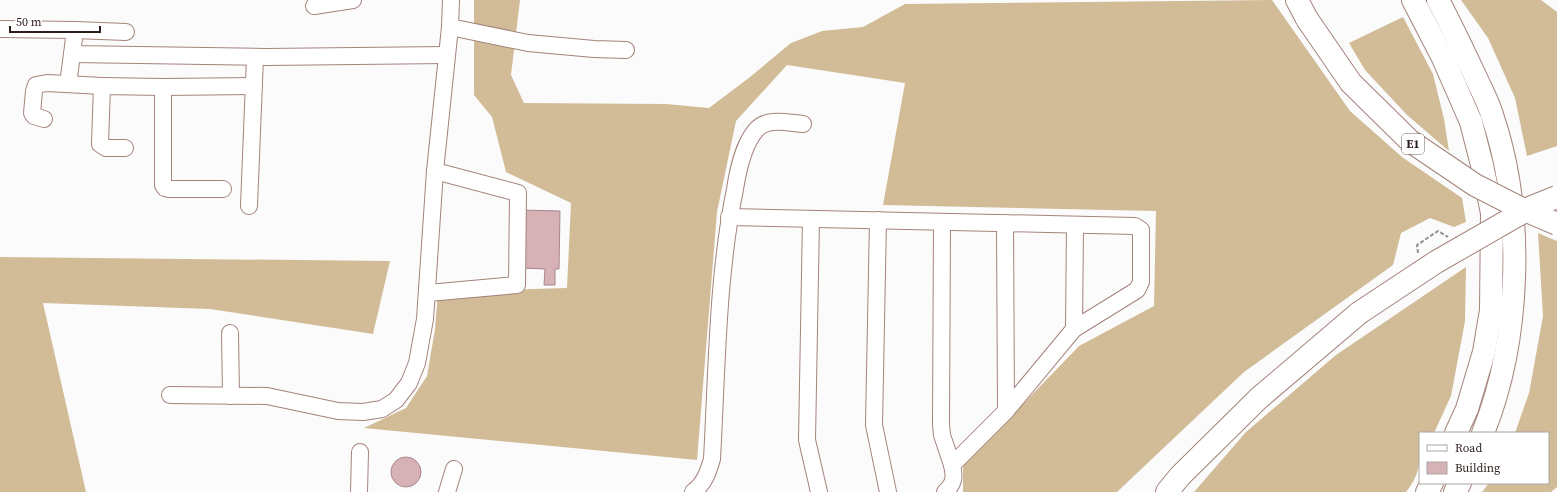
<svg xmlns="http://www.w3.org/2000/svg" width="1557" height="492" font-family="'Source Serif 4',serif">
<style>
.forest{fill:#d1bc97}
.building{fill:#d6b2b7;stroke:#a78589}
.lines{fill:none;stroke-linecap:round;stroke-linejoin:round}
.minor-casing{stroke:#a4837b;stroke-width:18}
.highway-casing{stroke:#a4837b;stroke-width:24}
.path{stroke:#968f8e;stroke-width:2;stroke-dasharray:4 2;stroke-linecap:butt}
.minor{stroke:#fff;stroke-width:16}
.highway{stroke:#fff;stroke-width:22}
.highway-bridge-casing{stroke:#a4837b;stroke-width:24;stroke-linecap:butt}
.highway-bridge{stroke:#fff;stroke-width:22}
.labels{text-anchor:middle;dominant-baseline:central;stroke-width:3.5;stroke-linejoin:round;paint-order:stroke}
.shield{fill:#fff;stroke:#6a615f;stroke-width:1}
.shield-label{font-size:12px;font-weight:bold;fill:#2a1d1a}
</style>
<rect width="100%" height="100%" fill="#fbfbfb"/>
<g class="forest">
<path d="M474,0H520L511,75L524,103L666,104L709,108L750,77L791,43L822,31L863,27L905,4L1272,0L1350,111L1402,157L1462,198L1466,222L1454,227L1430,218L1401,233L1393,265L1244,372L1117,492H963V466L1079,346L1154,306L1156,211L883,205L905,83L787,65L736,121L717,212L697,460L364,428L406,408L427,376L435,329L438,292L567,288L571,203L506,172L492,117L474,95Z"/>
<path d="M1461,0H1541L1557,12V146L1527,156L1515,98L1488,38Z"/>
<path d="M1403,17L1433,74L1444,119L1449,151L1407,115L1365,70L1349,43Z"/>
<path d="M1538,233L1557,241V487L1551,492H1482L1489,483H1548V433H1515L1529,393L1543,316Z"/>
<path d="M0,257L390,261L373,334L210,309L43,303L86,492H0Z"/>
<path d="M1466,267L1465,321L1451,396L1434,433H1420C1420,457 1422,473 1406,492H1194L1246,432L1336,355Z"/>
</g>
<g class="building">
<path d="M521,210L560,211L559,269H555V285H544L545,269L521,268Z"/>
<circle cx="406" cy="472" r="15"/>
</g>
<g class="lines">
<defs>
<g id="minor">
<path d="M314,6L353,0"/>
<path d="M450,27L528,43L594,49L626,50"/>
<path d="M0,29L75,30L72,54L266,57L446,55"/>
<path d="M75,30L126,32"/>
<path d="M68,84L72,54"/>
<path d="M44,119L34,116L32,113L34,91L36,85L47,83L102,86"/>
<path d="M125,148H106L100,144L102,86L163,87"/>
<path d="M223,189H169L165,188L163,185V87L254,86"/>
<path d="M249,206L255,57"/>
<path d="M729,217L1135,226L1141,230V282L1137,290L1074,329L1006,411L952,465C955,477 954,484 945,492"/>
<path d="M811,219L807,440L819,492"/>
<path d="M878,220L874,425L888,492"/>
<path d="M942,222L941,424L942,435L952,465"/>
<path d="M1005,223L1006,411"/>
<path d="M428,293L517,285L518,193L435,171"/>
<path d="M1074,329L1075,225"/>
<path d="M230,333L231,396"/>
<path d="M170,395L267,396L338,411L363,412L382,409L396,400L409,383L417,363L425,319L435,171L450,27L451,0"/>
<path d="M359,492L360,452"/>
<path d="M447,492L454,469"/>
<path d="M693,492C705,483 708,472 712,459C717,369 717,278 735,189C738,170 743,145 756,130C767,117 788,123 803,124"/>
</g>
<g id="highway">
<path d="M1297,0L1307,19"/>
<path d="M1413,0L1443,58L1471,122L1482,165L1492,213L1491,310L1484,352L1467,409L1456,433"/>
<path d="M1438,0C1452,27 1465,54 1478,82C1483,93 1489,104 1492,115C1525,211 1521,339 1483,433"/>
<path d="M1167,492L1180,476L1259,398L1359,313"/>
<path d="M1427,492L1432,483"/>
<path d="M1455,492L1460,483"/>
</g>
</defs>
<use href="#minor" class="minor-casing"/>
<use href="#highway" class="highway-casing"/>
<path class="path" d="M1418,253L1417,245L1438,231L1448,237"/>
<use href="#minor" class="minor"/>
<use href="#highway" class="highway"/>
<defs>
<g id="highway-bridge">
<path d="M1307,19L1351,83L1410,141L1475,185L1520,208L1557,224"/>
<path d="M1359,313L1436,262L1532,207L1557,197"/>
</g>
</defs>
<use href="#highway-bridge" class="highway-bridge-casing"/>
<use href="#highway-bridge" class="highway-bridge"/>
</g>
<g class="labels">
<rect class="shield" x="1402" y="134" width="22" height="20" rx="3"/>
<g class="shield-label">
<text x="1413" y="144">E1</text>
</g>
</g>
<rect x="1419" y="432" width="130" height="52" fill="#ffffff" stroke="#aaa5a3"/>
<rect x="1427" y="445" width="20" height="6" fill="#ffffff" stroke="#aaa5a3"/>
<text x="1455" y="452" font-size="12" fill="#2a1d1a">Road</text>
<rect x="1427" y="462" width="20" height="12" fill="#d6b2b7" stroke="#aaa5a3"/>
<text x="1455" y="472" font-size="12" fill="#2a1d1a">Building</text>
<path d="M10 26v6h90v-6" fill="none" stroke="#2a1d1a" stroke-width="2"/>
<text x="16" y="26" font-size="12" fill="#2a1d1a" stroke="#ffffff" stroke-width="3" paint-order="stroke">50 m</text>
</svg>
